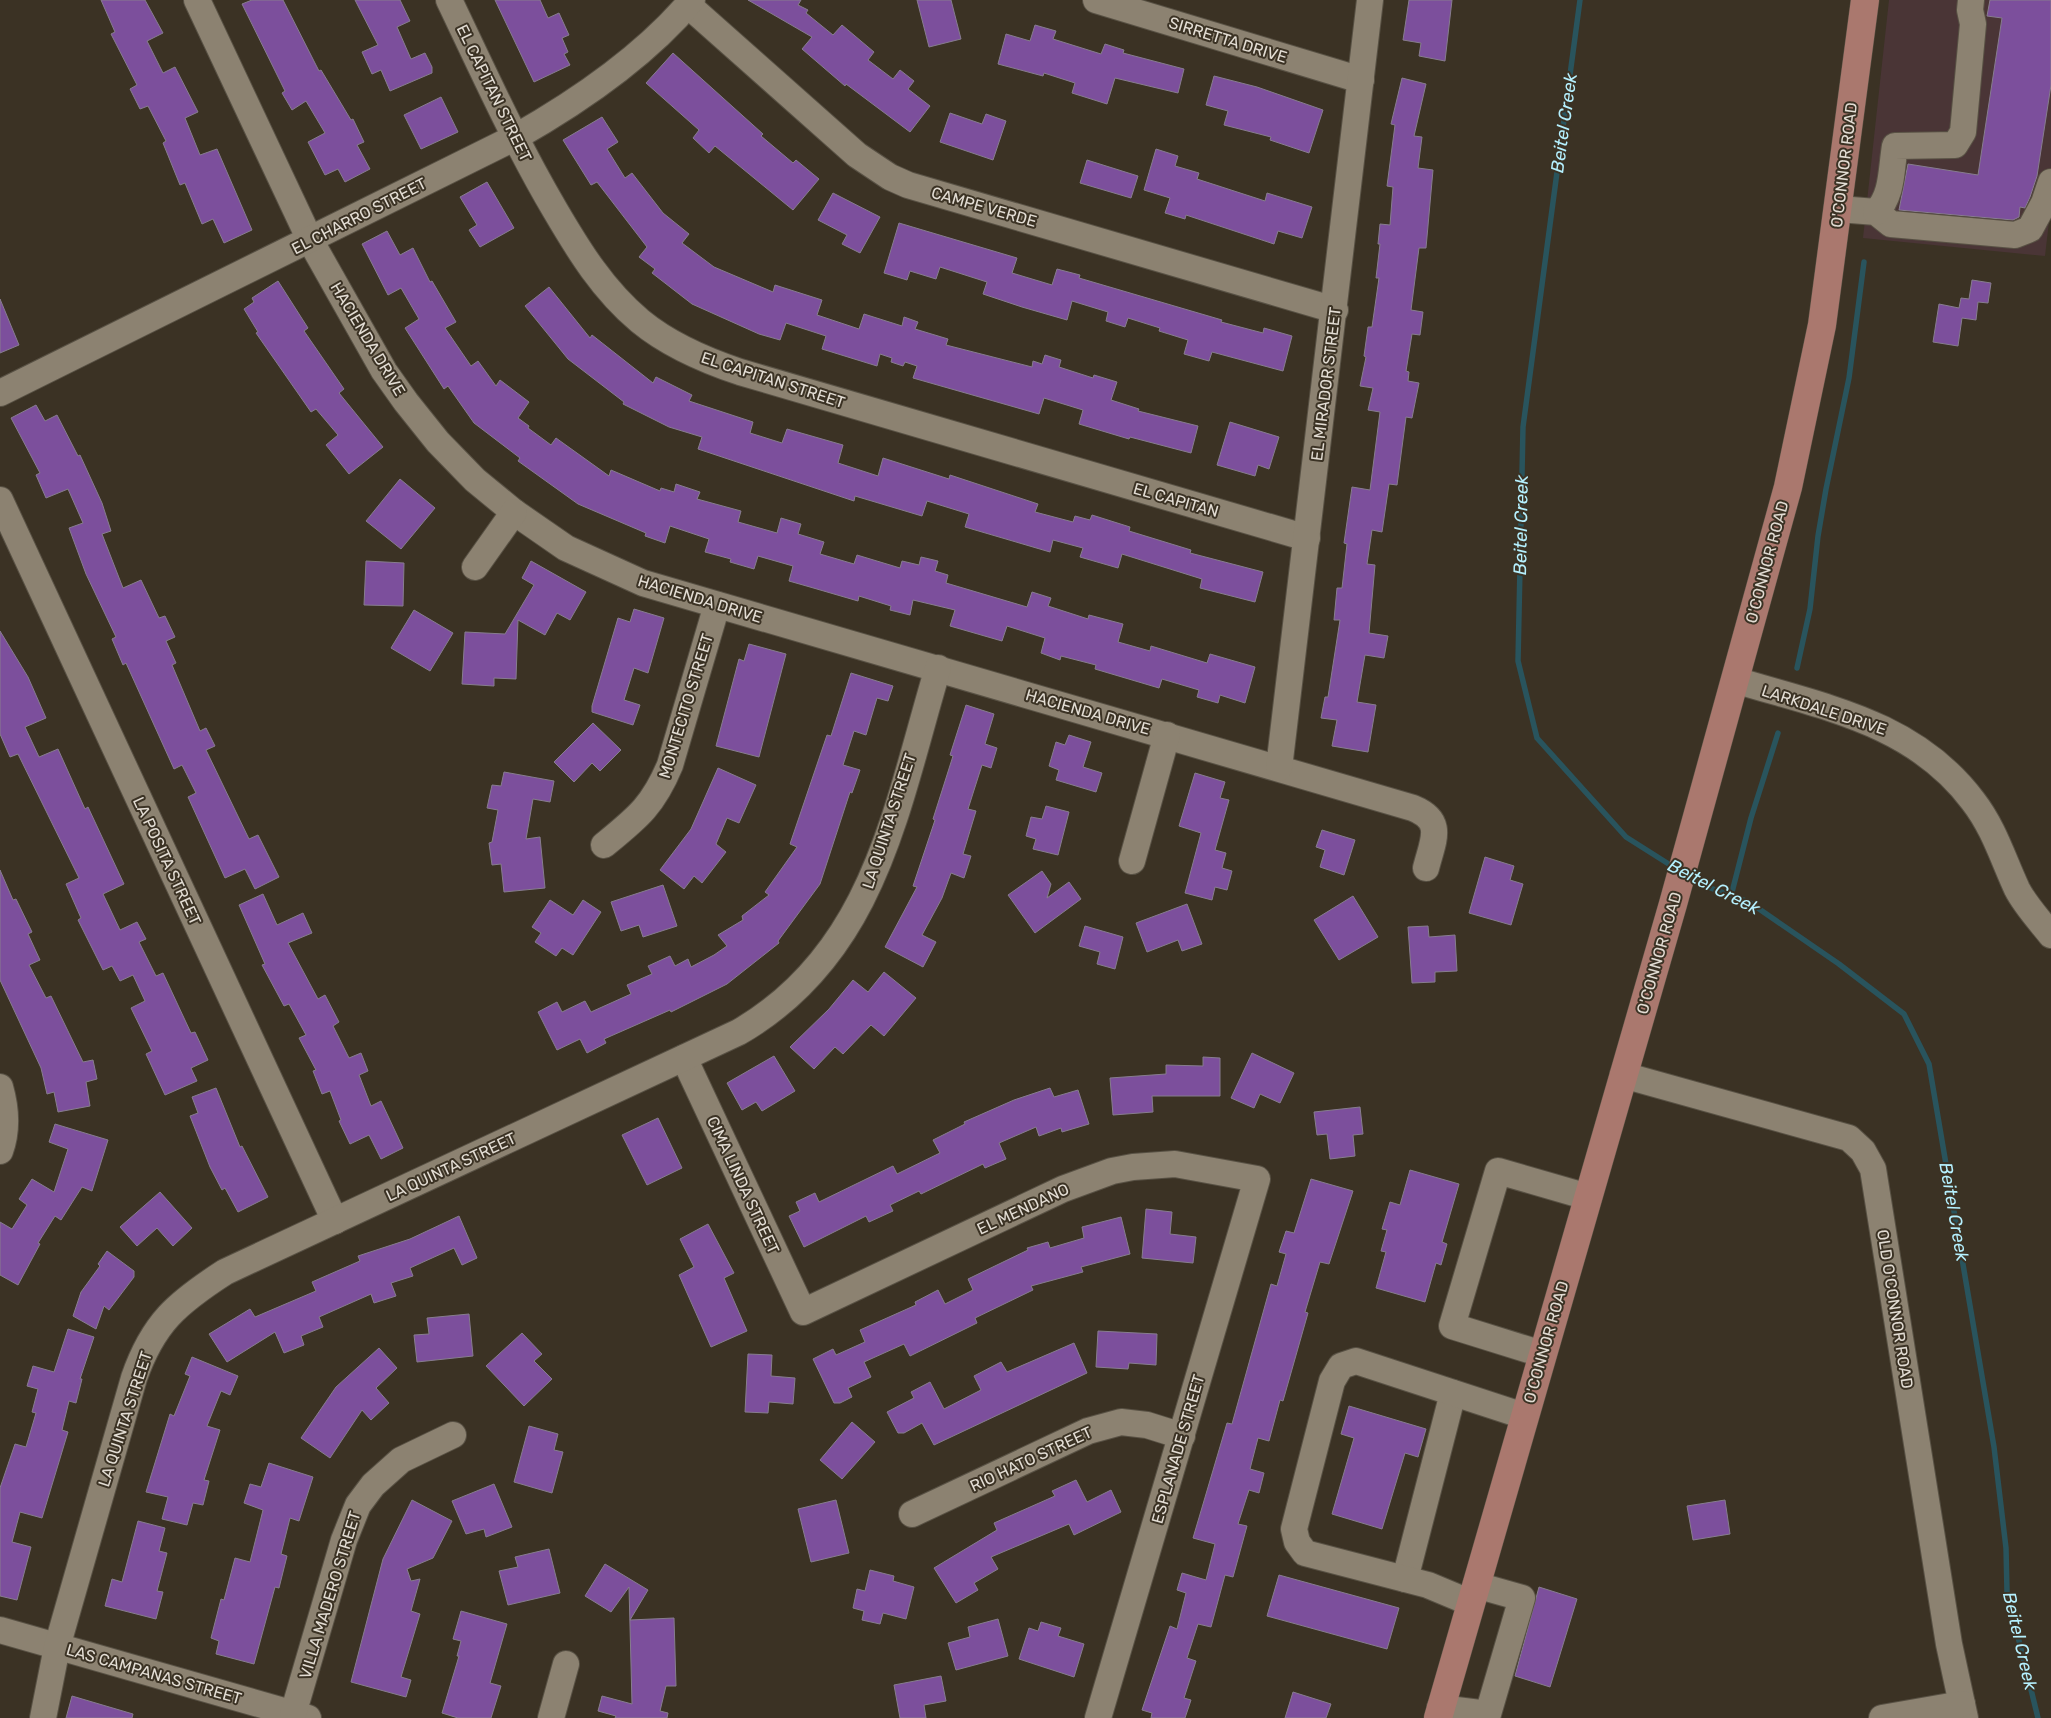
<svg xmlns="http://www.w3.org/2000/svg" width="2051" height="1718" font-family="Rubik,sans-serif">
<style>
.commercial{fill:#4a3536}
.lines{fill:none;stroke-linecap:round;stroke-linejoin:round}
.stream{stroke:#29545d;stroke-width:5.5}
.building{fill:#7c4f9c;stroke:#877d8e}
.minor-casing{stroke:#585144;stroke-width:28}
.major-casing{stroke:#585144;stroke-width:29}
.minor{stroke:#8c8271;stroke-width:26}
.major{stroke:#aa786e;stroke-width:28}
.labels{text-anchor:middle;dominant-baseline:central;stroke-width:4;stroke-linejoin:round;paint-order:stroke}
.street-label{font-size:16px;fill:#e3ddd4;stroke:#3b3224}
.water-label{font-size:18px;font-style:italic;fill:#b5f0fe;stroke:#3b3224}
</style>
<rect width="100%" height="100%" fill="#3b3224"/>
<path class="commercial" d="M1889,0H2051V204L2045,256L1863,238Z"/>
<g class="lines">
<g class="stream">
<path d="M1580,0L1523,427L1518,661L1537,738L1626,837L1675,868"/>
<path d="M1797,668L1810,609L1818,536L1826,489L1849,378L1864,262"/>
<path d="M1689,877L1705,886L1749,902L1839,964L1904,1014L1929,1064L1994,1447L2006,1548L2007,1592L2038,1718"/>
<path d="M1731,896L1751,818L1778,733"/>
</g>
</g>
<g class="building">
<path d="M101,0H145L163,33L147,41L163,73L175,67L198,112L185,118L200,155L217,149L252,230L224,243L213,219L202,224L185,183L180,185L163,143L166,141L148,106L140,109L130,89L137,85L111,34L115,32Z"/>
<path d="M252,0H283L319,71L321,70L351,120L353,119L364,142L357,145L370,169L345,182L338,169L325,175L308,142L325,133L306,101L292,110L282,93L285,91L242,4Z"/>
<path d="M355,0H400L410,21L397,27L411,59L425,53L432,67V73L390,91L381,70L372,74L362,52L378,45Z"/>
<path d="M495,0H540L548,18L559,13L569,35L562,38L568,52L564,54L570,65L534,82Z"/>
<path d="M748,0H801L798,5L808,10L806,13L833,35L842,25L874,52L868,60L893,79L900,70L914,81L908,89L930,106L910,132L846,84L845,86L802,49L812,37Z"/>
<path d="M917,0H951L961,39L929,47Z"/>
<path d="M1409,0H1452L1445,61L1419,56L1421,43L1403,40Z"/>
<path d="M1990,0H2051V85L2037,176L2030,197L2025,208L2020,207L2019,217L2013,220L1899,210L1908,164L1978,175L2002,18L1987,16Z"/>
<path d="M1035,25L1056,31L1053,39L1101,54L1105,44L1124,50L1123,53L1184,69L1178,93L1115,78L1107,104L1072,93L1075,83L1044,73L1043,76L998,64L1006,34L1030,41Z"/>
<path d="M673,53L763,134L761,136L793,163L796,160L819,179L793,210L715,146L709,153L693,138L699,130L646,83Z"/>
<path d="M1214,76L1257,87L1323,110L1309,153L1270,140L1271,137L1224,125L1228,111L1206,105Z"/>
<path d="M1402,78L1426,84L1414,136L1422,137L1418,168L1433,170L1426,248H1419L1411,310L1423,312L1420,335L1412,334L1406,371L1409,372L1408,381L1419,383L1412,418L1406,417L1397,485L1389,484L1382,532L1372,530L1367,564L1375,565L1369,633L1388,636L1384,658L1365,655L1357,702L1376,705L1368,752L1332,746L1337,720L1321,718L1325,697H1328L1340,620H1334L1337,588H1342L1347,544L1344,543L1352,487L1370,490L1380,412L1368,410L1373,388L1360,386L1366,357L1364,356L1368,327H1372L1379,278H1376L1380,244H1378L1380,224L1390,225L1393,187L1387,186L1395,125L1391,124Z"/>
<path d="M441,97L458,132L421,149L404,115Z"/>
<path d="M950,113L982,124L986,114L1006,121L993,160L940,142Z"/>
<path d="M602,117L618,142L607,149L625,178L632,173L663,213L689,234L682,243L714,267L773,292L775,285L822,300L817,315L859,329L864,314L902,326L904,317L918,322L915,329L948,339L946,345L1032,367L1033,361L1042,364L1045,355L1061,360L1059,367L1093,378L1094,375L1117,382L1111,400L1139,409L1138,411L1198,426L1191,453L1130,437L1129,439L1079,424L1083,410L1044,398L1039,414L913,378L917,366L905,362L903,366L891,362L892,358L880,354L877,366L822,349L826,336L786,323L780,340L759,334L692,304L652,273L655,269L639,257L647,247L597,182L591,185L563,140Z"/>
<path d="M1156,149L1178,156L1175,166L1199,173L1197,179L1265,201L1267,193L1312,207L1302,238L1278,231L1274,244L1186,215L1185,219L1165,213L1170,198L1144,190Z"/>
<path d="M1087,160L1138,176L1131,198L1080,183Z"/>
<path d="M487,182L514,228L480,247L469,230L477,225L460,197Z"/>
<path d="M833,193L880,217L860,253L842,244L847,235L818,220Z"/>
<path d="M899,223L1017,258L1012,273L1052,285L1057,269L1080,275L1079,278L1222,320L1221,322L1263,333L1264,328L1292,336L1283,371L1212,352L1209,361L1184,354L1188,340L1159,331L1160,328L1128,318L1125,327L1106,321L1108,312L1072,301L1067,320L1022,307L983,294L987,282L940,267L936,279L910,271L907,280L884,273Z"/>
<path d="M387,231L400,255L413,248L430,282L432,281L456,322L445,328L471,366L478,361L496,386L500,380L529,402L518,418L529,426L528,428L551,445L556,438L609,476L611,470L660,491L661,488L674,492L676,484L700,492L697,499L741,511L738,522L777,533L781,518L801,524L798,534L824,542L820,554L854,564L857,555L900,568L902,561L919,565L921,557L938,561L935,571L948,575L946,583L1027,607L1032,592L1051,598L1048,606L1088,619L1089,615L1123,624L1118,642L1150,651L1151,646L1207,663L1210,654L1255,667L1245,703L1220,695L1218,703L1197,697L1199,690L1162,679L1159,688L1095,669L1096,665L1061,656L1060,660L1041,653L1045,638L1007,626L1002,641L950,626L955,610L913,600L910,615L890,610L891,606L859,596L858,601L810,587L789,581L793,566L758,556L754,569L730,562L731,559L705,552L709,539L670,526L665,543L645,536L646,533L578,504L518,461L520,458L474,423L448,386L444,389L405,328L419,319L401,288L388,295L362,244Z"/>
<path d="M1972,280L1991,283L1988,303L1978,302L1976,320L1962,318L1958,346L1933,342L1939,304L1959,308L1961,298L1969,299Z"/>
<path d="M278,281L308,328L304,331L344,389L339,393L383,447L349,474L326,445L338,435L316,409L311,412L256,333L258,332L244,309L254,302L252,298Z"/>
<path d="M549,287L590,338L592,335L653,383L656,377L692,395L689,401L753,422L750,433L782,443L787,429L843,445L838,463L878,476L883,458L949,479L950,475L1038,504L1035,512L1073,522L1075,516L1090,520L1092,515L1130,527L1129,531L1191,550L1190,553L1263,572L1255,602L1200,588L1202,579L1122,554L1118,568L1080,557L1083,548L1053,540L1050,552L965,527L969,514L927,501L922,516L855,496L854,501L698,449L702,437L669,427L623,404L624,402L568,359L525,306Z"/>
<path d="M0,299L19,345L0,353Z"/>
<path d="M36,405L45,421L57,415L78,456L80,455L102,503L111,531L102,534L123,588L141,580L159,618L165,616L175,637L166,641L176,663L172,665L200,731L206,728L215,746L206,750L249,839L258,835L279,877L255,889L245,869L225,878L188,797L196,793L182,765L174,769L126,663L123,665L112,639L116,637L86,574L69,528L83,523L68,489L46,498L36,475L40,473L11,418Z"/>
<path d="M1230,422L1279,437L1269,469L1258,465L1255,476L1217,465Z"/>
<path d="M400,479L435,508L401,549L366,521Z"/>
<path d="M366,561L404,563L403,606L364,605Z"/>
<path d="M531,561L586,592L570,620L557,613L545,635L518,620L516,679L494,678V686L462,684L465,632L505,634L534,585L522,578Z"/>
<path d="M634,609L664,618L648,673L634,668L624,700L640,705L633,725L592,712V706L618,618L630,622Z"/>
<path d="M414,610L453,633L430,671L391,648Z"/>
<path d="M0,631L28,677L46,718L25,727L39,757L58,749L85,809L88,807L124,884L103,894L120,930L137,922L146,939L139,942L156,976L163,973L191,1033L195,1032L208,1060L191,1068L197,1081L165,1095L146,1054L152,1051L131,1008L145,1001L133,975L120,981L112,966L103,970L78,920L81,918L66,884L79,878L18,754L10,757L0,734Z"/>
<path d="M749,644L786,654L759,757L716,746L739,659L744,661Z"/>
<path d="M851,673L893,686L888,701L877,698L866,735L854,731L843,765L860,770L852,793L850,792L820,884L778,941L779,943L727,984L671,1012L670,1010L604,1039L606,1043L587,1053L580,1039L557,1050L538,1012L557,1002L562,1012L585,1001L591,1012L631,994L627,985L652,974L648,966L670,956L675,966L688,959L691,967L714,955L727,946L718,935L743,920L742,916L769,895L765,892L797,847L790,844L827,735L831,736Z"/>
<path d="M966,705L994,714L985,744L997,748L991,768L982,765L968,809L976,811L963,854L971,856L964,878L951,873L942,898L922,935L936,942L923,967L885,947L917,887L913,886L935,820L933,819L953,756L950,755Z"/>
<path d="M593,723L621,750L600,771L592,763L574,782L554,762Z"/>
<path d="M1069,735L1091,742L1083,767L1102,773L1096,792L1056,780L1059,770L1049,766L1056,742L1065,745Z"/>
<path d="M718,768L756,785L739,823L727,818L716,844L726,852L702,883L694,876L684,889L660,870L691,829Z"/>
<path d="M504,772L554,781L550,802L533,799L526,839L540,837L545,888L504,892L501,864L492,865L489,843L492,842L498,810L487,808L492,785L501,786Z"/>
<path d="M1195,773L1225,782L1220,798L1229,800L1215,850L1226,853L1222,868L1232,871L1227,890L1215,887L1212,900L1185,893L1201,833L1179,826Z"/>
<path d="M1046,806L1069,812L1058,855L1033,849L1036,839L1026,836L1031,817L1042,819Z"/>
<path d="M1322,830L1355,840L1344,875L1320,867L1325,850L1316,847Z"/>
<path d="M1485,857L1514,866L1510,880L1523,884L1511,925L1469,913Z"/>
<path d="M0,870L13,900L16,899L32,932L28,934L40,960L29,965L46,998L51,996L83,1062L93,1060L97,1079L86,1082L90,1106L58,1112L54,1092L47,1094L41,1068L0,980Z"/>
<path d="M1042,871L1051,884L1047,898L1069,882L1081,899L1035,933L1008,895Z"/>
<path d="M663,885L677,926L643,937L639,925L621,931L611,902Z"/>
<path d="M263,894L277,925L303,913L312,933L288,943L318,999L325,995L339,1022L333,1026L349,1058L361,1053L368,1071L359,1075L371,1106L381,1101L403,1148L381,1159L369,1135L350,1144L339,1121L341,1120L330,1091L322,1094L313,1071L316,1070L299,1038L306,1035L289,1004L284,1006L262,965L265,964L239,905Z"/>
<path d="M1353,896L1378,937L1339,960L1314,920Z"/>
<path d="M550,900L573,915L583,900L601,912L573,955L562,948L556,956L535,942L541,933L532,927Z"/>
<path d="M1187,904L1202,944L1182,951L1178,940L1147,952L1136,923Z"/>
<path d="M1085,926L1123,937L1115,969L1097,964L1100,952L1079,946Z"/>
<path d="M1428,926L1429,937L1455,935L1457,971L1435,972V982L1412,983L1408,927Z"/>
<path d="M884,972L916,998L884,1036L871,1025L843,1054L835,1047L814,1069L790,1047L829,1009L853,980L868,992Z"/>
<path d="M1252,1053L1294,1073L1280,1103L1260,1094L1254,1108L1231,1098Z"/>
<path d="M774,1056L795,1091L762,1111L756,1102L742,1110L727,1083Z"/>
<path d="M1203,1057L1220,1058V1096H1152L1153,1112L1113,1115L1110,1078L1166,1074V1065L1203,1066Z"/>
<path d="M216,1088L240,1147L242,1146L268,1197L238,1212L225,1188L222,1190L210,1167L190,1116L198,1113L192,1097Z"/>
<path d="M1050,1088L1054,1097L1078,1090L1089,1124L1062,1132L1061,1128L1039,1136L1036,1127L999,1143L1006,1159L985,1168L983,1164L921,1194L919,1191L890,1205L893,1211L869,1222L866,1216L804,1247L789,1216L800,1211L796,1202L815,1193L819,1202L893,1166L897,1174L940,1153L933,1140L965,1124L964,1122L1014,1100Z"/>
<path d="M1360,1107L1363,1134L1353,1135L1355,1156L1330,1159L1327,1134L1317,1135L1314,1112Z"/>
<path d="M658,1118L682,1168L647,1185L622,1135Z"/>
<path d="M55,1124L108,1140L92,1191L82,1187L61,1220L55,1216L38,1243L40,1244L18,1285L0,1275V1222L12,1229L27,1205L19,1199L32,1179L54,1192L68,1149L49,1142Z"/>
<path d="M1410,1170L1459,1184L1442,1242L1447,1244L1441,1265L1436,1263L1425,1302L1376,1288L1386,1252L1381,1251L1387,1230L1382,1229L1390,1202L1400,1205Z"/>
<path d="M1311,1179L1353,1191L1329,1264L1320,1262L1305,1312L1308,1313L1283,1401L1280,1400L1269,1441L1258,1438L1250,1469L1264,1473L1259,1493L1249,1490L1238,1524L1247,1526L1233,1577L1225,1575L1211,1627L1198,1624L1187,1658L1196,1661L1184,1698L1191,1700L1185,1718H1151L1152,1713L1142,1710L1170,1626L1177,1629L1186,1593L1177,1590L1182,1573L1206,1580L1215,1544L1193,1538L1227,1423L1232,1424L1271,1284L1277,1286L1286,1254L1279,1252L1286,1231L1294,1233Z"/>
<path d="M160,1192L192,1228L173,1246L157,1228L137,1246L120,1227Z"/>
<path d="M1146,1209L1172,1212L1170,1234L1196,1237L1193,1263L1142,1258Z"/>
<path d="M459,1216L477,1258L462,1265L454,1248L410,1268L413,1276L391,1283L396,1296L374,1303L371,1294L319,1317L323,1327L301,1336L304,1345L284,1353L275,1332L227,1362L209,1334L250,1309L255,1317L316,1291L312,1282L360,1261L358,1256L410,1239Z"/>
<path d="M1121,1217L1130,1254L1081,1267L1083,1272L1031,1286L1033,1290L975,1318L977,1323L910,1356L904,1344L864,1362L871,1377L848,1388L852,1397L840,1403H834L813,1359L833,1349L836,1355L865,1342L860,1330L916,1305L915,1302L938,1290L945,1304L973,1290L968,1279L1028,1250L1027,1248L1048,1242L1050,1248L1084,1238L1082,1227Z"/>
<path d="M708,1224L734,1273L724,1278L747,1331L711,1347L679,1275L694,1267L680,1239Z"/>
<path d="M107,1251L134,1271V1277L109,1310L104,1306L96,1329L73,1316L81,1292L100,1266L98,1264Z"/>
<path d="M469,1314L473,1356L417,1362L414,1335L429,1334L427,1318Z"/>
<path d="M68,1329L94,1337L80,1379H82L76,1403L69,1401L62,1430L68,1432L42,1518L20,1512L12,1542L31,1547L17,1600L0,1596V1488L15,1444L26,1447L36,1413L32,1412L38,1389L27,1386L33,1366L54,1372Z"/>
<path d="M1098,1331L1157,1334L1156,1365L1129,1363L1128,1369L1096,1367Z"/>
<path d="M522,1333L542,1354L534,1361L552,1379L524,1406L486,1366Z"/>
<path d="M1074,1343L1087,1373L934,1445L922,1423L904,1433H898L887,1412L914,1398L911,1392L930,1382L944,1409L981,1390L974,1376L1001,1362L1007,1372Z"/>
<path d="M379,1348L397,1368L376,1388L389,1403L371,1420L362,1410L330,1458L301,1438L336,1387Z"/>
<path d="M748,1354L772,1355L771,1376L795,1378L793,1404L769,1402L768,1413L745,1412Z"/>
<path d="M192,1357L238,1376L230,1395L221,1391L207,1426L220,1430L204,1480L209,1481L203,1505L193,1503L187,1525L162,1519L168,1497L146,1492L170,1414L174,1416L190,1376L185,1374Z"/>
<path d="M1349,1406L1426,1429L1418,1457L1405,1453L1382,1529L1332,1514L1354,1438L1341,1434Z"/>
<path d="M852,1422L875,1442L842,1479L820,1460Z"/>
<path d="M529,1426L558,1434L554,1450L563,1452L552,1493L514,1482Z"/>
<path d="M269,1463L313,1477L299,1521L290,1518L281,1554L287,1556L279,1588L275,1587L254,1664L216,1654L219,1641L211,1638L221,1599L224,1600L235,1558L250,1562L263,1510L244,1503L250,1484L261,1487Z"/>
<path d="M1076,1480L1087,1502L1111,1490L1121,1512L1074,1535L1069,1524L991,1557L998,1569L974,1583L978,1590L956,1603L934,1568L997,1530L994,1523L1055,1496L1052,1491Z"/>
<path d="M494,1484L512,1527L486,1537L484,1529L466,1534L452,1501Z"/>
<path d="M412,1500L452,1521L433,1558L407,1569L411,1581L420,1579L411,1611L420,1614L401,1677L411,1680L406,1697L351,1682L383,1559Z"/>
<path d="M836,1500L849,1553L811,1562L798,1509Z"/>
<path d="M1725,1500L1730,1534L1693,1540L1687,1506Z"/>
<path d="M138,1521L165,1528L159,1551L167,1553L157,1591L163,1592L156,1619L105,1606L112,1579L122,1582Z"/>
<path d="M549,1549L560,1593L508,1605L499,1571L518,1567L515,1557Z"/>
<path d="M605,1564L648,1590L630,1620L674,1618L676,1686H666L660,1711L668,1713L667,1718H615L616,1716L598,1711L602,1696L632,1704L629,1587L611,1612L585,1596Z"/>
<path d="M870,1570L894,1576L893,1581L914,1587L906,1619L883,1613L880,1624L862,1620L864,1611L853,1608L857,1589L865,1591Z"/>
<path d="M1279,1575L1399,1608L1387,1649L1267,1616Z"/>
<path d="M1539,1587L1577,1599L1550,1687L1515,1676Z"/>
<path d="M461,1611L507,1624L490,1683L501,1686L491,1718H458L442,1713L459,1656H457L461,1641L453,1639Z"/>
<path d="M998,1619L1008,1656L956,1670L948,1643L970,1637L968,1627Z"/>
<path d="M1041,1622L1061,1628L1058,1636L1084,1644L1074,1677L1019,1659L1029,1628L1038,1631Z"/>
<path d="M941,1676L946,1701L924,1705L926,1718H900L894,1685Z"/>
<path d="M1293,1692L1331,1704L1326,1718H1285Z"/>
<path d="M72,1696L133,1714L132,1718H66Z"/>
</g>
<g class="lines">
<defs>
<g id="minor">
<path d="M197,0L310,240L384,371L406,402L438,442L475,480L514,512L566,548L643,583L1413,808C1445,821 1433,840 1426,868"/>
<path d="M449,0C483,71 515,142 555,210C579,251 603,290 640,321C669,345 704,360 740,372L1307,538"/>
<path d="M1096,0L1361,80"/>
<path d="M688,5L857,155L890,177L908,185L1335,310"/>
<path d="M1839,209L1876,212L1891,224L2015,235L2030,229L2044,203L2051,182"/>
<path d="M1876,212C1893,195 1891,169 1895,146L1955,145L1963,132L1973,24L1970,10L1971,0"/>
<path d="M0,393L514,138C576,103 646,55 692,0"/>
<path d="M0,500L335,1221"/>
<path d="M475,567L514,512"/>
<path d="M1735,680C1823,707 1914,722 1973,801C1994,828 2003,859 2017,889C2025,905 2040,921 2051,935"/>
<path d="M1279,768L1370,0"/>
<path d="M604,845C637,818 653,806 670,765L717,605"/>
<path d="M1132,861L1167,735"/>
<path d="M684,1058L803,1312L1063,1189L1112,1171L1133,1167L1175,1164L1257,1179L1098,1718"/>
<path d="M1623,1075L1849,1138L1863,1151L1873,1169L1949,1644L1965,1718"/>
<path d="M0,1087C6,1108 8,1129 0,1151"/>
<path d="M1542,1354L1452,1326L1498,1171L1588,1197"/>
<path d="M912,1514L1088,1431L1121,1422L1147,1425L1182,1436"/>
<path d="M1405,1579L1453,1393"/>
<path d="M1471,1603L1428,1585L1305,1553L1297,1542L1294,1529L1332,1381L1341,1366L1356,1361L1524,1416"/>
<path d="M0,1630L308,1718"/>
<path d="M1440,1708L1488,1714L1522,1598L1476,1585"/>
<path d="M293,1714L344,1540L358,1505L373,1485L401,1460L453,1435"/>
<path d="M43,1718L57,1647L134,1378C153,1323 177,1303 225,1272L739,1032C875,953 896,808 938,668"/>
<path d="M551,1718L566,1664"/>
<path d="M1882,1718L1962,1704"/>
</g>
<path id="major" d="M1438,1718L1673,904L1788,487L1822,325L1865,0"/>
</defs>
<use href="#minor" class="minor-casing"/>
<use href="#major" class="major-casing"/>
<use href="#minor" class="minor"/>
<use href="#major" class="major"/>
</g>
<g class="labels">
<g class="street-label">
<text transform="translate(1228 40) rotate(17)">SIRRETTA DRIVE</text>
<text transform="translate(494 93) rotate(64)">EL CAPITAN STREET</text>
<text transform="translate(1844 165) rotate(-83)">O'CONNOR ROAD</text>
<text transform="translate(984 207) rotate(16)">CAMPE VERDE</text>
<text transform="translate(359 216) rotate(-27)">EL CHARRO STREET</text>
<text transform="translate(368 339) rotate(59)">HACIENDA DRIVE</text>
<text transform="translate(773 380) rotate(18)">EL CAPITAN STREET</text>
<text transform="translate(1326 384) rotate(-83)">EL MIRADOR STREET</text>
<text transform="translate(1176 500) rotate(16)">EL CAPITAN</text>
<text transform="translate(1767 562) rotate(-75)">O'CONNOR ROAD</text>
<text transform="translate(700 599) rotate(17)">HACIENDA DRIVE</text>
<text transform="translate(686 706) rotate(-73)">MONTECITO STREET</text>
<text transform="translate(1824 710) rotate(18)">LARKDALE DRIVE</text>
<text transform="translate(1088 712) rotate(16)">HACIENDA DRIVE</text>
<text transform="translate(889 821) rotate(-72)">LA QUINTA STREET</text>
<text transform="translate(167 861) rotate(65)">LA POSITA STREET</text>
<text transform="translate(1659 953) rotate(-74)">O'CONNOR ROAD</text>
<text transform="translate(451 1167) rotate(-25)">LA QUINTA STREET</text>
<text transform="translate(743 1185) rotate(65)">CIMA LINDA STREET</text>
<text transform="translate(1023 1209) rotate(-25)">EL MENDANO</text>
<text transform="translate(1895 1309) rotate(81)">OLD O'CONNOR ROAD</text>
<text transform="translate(1546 1342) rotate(-74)">O'CONNOR ROAD</text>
<text transform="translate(125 1419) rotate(-72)">LA QUINTA STREET</text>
<text transform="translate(1178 1449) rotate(-74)">ESPLANADE STREET</text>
<text transform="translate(1031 1459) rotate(-25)">RIO HATO STREET</text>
<text transform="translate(330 1595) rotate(-73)">VILLA MADERO STREET</text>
<text transform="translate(154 1674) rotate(16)">LAS CAMPANAS STREET</text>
</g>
<g class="water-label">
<text transform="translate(1564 123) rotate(-82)">Beitel Creek</text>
<text transform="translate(1521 525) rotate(-89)">Beitel Creek</text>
<text transform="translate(1714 887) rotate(27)">Beitel Creek</text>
<text transform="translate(1954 1212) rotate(80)">Beitel Creek</text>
<text transform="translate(2020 1641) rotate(77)">Beitel Creek</text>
</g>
</g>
</svg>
